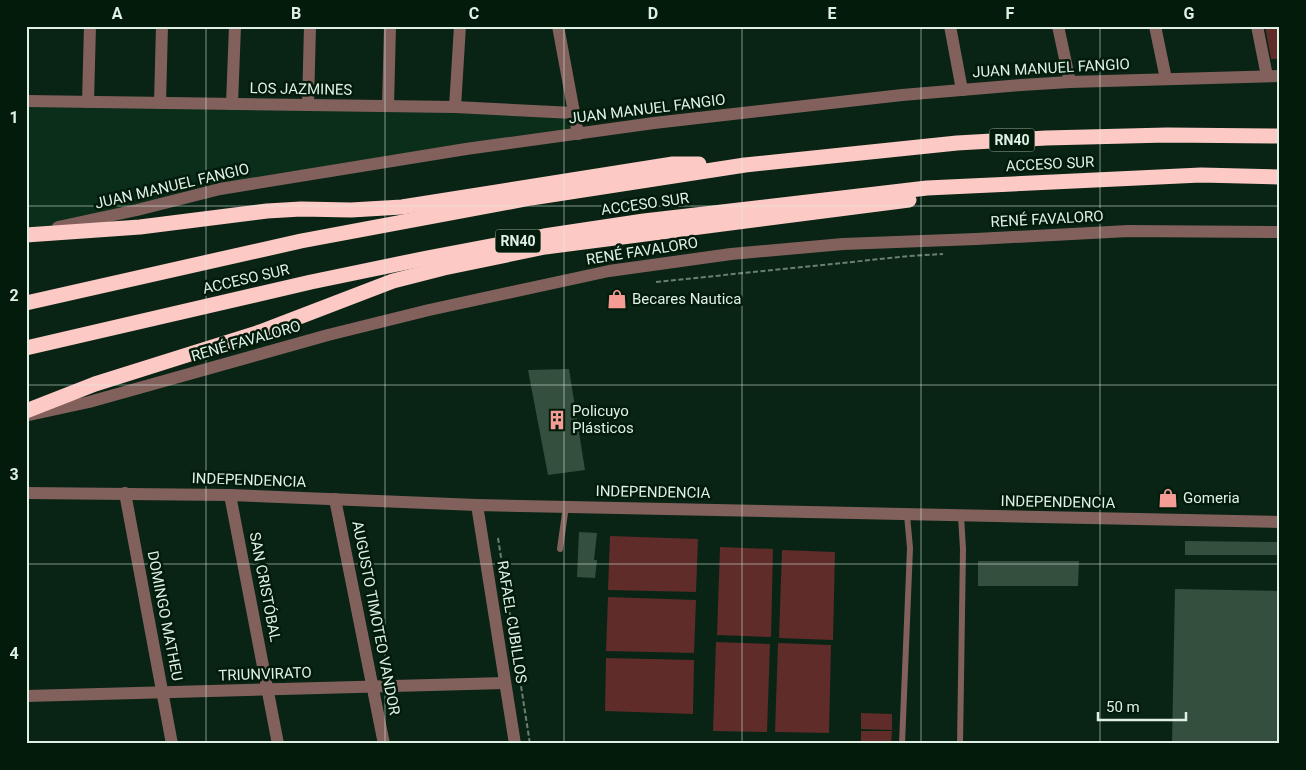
<svg xmlns="http://www.w3.org/2000/svg" width="1306" height="770" font-family="Roboto,sans-serif">
<style>
.built{fill:#0b2e1a}
.green{fill:#5f2c29}
.building{fill:#344f3d}
.lines{fill:none;stroke-linecap:round;stroke-linejoin:round}
.path{stroke:#6a8072;stroke-width:2;stroke-dasharray:5 2.5;stroke-linecap:butt}
.service{stroke:#82615d;stroke-width:6}
.minor{stroke:#82615d;stroke-width:12}
.tertiary{stroke:#82615d;stroke-width:12}
.motorway{stroke:#fcc9c4;stroke-width:15}
.grid{fill:none;stroke:#e0f0e5;stroke-width:1;stroke-opacity:0.55}
.labels{text-anchor:middle;dominant-baseline:central;stroke-width:5;stroke-linejoin:round;paint-order:stroke}
.shield{fill:#021b0b;stroke:#9db0a4;stroke-width:1}
.shield-label{font-size:14px;font-weight:bold;fill:#e0f0e5}
.street-label{font-size:15px;fill:#e0f0e5;stroke:#021b0b}
.poi-label{font-size:15px;fill:#e0f0e5;stroke:#021b0b;text-anchor:start}
.neatline{fill:none;stroke:#e0f0e5;stroke-width:2}
.grid-label{font-size:16px;text-anchor:middle;font-weight:bold;fill:#e0f0e5}
</style>
<rect width="100%" height="100%" fill="#092414"/>
<path class="built" d="M26,101L574,113L578,134L269,181L26,233Z"/>
<g class="green">
<path d="M1265,26H1280V59H1271Z"/>
<path d="M610,536L698,539L696,592L608,590Z"/>
<path d="M720,547L773,549L771,637L717,635Z"/>
<path d="M782,550L835,552L833,640L779,638Z"/>
<path d="M608,597L696,600L694,653L606,651Z"/>
<path d="M716,642L770,644L767,732L713,731Z"/>
<path d="M778,643L831,645L829,733L775,732Z"/>
<path d="M606,658L694,660L693,714L605,711Z"/>
<path d="M861,713L892,714V730L861,729Z"/>
<path d="M861,731H892L891,744H861Z"/>
</g>
<g class="building">
<path d="M569,369L585,470L548,475L528,370Z"/>
<path d="M579,532L597,533L594,560H597L595,578L577,577Z"/>
<path d="M1185,541L1280,542V555H1185Z"/>
<path d="M978,561H1079L1078,586H978Z"/>
<path d="M1175,589L1280,591V744H1172Z"/>
</g>
<g class="lines">
<g class="path">
<path d="M656,282L910,256L943,254"/>
<path d="M498,538L530,744"/>
</g>
<g class="service">
<path d="M560,549L566,506"/>
<path d="M902,744L910,548L907,515"/>
<path d="M960,744L963,549L961,516"/>
</g>
<g class="minor">
<path d="M558,26L578,134"/>
<path d="M950,26L962,90"/>
<path d="M1058,26L1070,82"/>
<path d="M1155,26L1166,79"/>
<path d="M1257,26L1267,76"/>
<path d="M26,101L455,107L574,113"/>
<path d="M88,102L90,26"/>
<path d="M160,103L162,26"/>
<path d="M232,104L235,26"/>
<path d="M308,105L310,26"/>
<path d="M388,106L390,26"/>
<path d="M455,107L460,26"/>
<path d="M58,227L137,210L220,189L466,149L654,123L902,95L1021,85L1070,82L1280,76"/>
<path d="M29,415L89,402L328,335L429,310L609,271L731,254L843,244L976,239L1128,231L1280,232"/>
<path d="M125,493L172,744"/>
<path d="M230,495L278,744"/>
<path d="M335,499L384,744"/>
<path d="M477,505L515,744"/>
<path d="M26,696L505,683"/>
</g>
<path class="tertiary" d="M26,493L230,495L477,505L1280,522"/>
<g class="motorway">
<path d="M26,235L140,227L267,211L301,209L351,210L402,207L673,164H699"/>
<path d="M26,303L301,241L531,198L745,165L957,143L1046,138L1167,135L1280,136"/>
<path d="M26,348L311,282L427,258L544,236L644,221L927,188L1201,175L1280,177"/>
<path d="M26,411L95,384L260,332L393,281L444,268L545,247L909,200"/>
</g>
</g>
<path class="grid" d="M206,26V744M385,26V744M564,26V744M742,26V744M921,26V744M1100,26V744M26,206H1280M26,385H1280M26,564H1280"/>
<defs>
<symbol id="shop-bare" viewBox="-9 -9 18 18"><path d="M-5-2.5h2.3a2.7 3.5 0 0 1 5.4 0H5L5.5 6h-11ZM-1.5-2.5h3a1.5 2.3 0 0 0-3 0Z" fill="#f59c94" stroke="#021b0b" stroke-width="2.5" paint-order="stroke"/></symbol>
<symbol id="building-bare" viewBox="-9 -9 18 18"><path d="M-4-6H4V6H1V3H-1V6H-4ZM-2.5-4.3h1.7v1.8h-1.7ZM.8-4.3h1.7v1.8H.8ZM-2.5-1h1.7V.8h-1.7ZM.8-1h1.7V.8H.8Z" fill="#f59c94" stroke="#021b0b" stroke-width="2.5" paint-order="stroke"/></symbol>
</defs>
<g fill-rule="evenodd">
<use href="#shop-bare" x="603" y="285" width="28" height="28"/>
<use href="#building-bare" x="543" y="406" width="28" height="28"/>
<use href="#shop-bare" x="1154" y="484" width="28" height="28"/>
</g>
<g class="labels">
<g class="shield">
<rect x="989.5" y="128.5" width="45" height="23" rx="4"/>
<rect x="495.5" y="229.5" width="45" height="23" rx="4"/>
</g>
<g class="shield-label">
<text x="1012" y="140">RN40</text>
<text x="518" y="241">RN40</text>
</g>
<g class="street-label">
<text transform="translate(1051 68) rotate(-3)">JUAN MANUEL FANGIO</text>
<text transform="translate(301 89) rotate(1)">LOS JAZMINES</text>
<text transform="translate(647 109) rotate(-7)">JUAN MANUEL FANGIO</text>
<text transform="translate(1050 164) rotate(-3)">ACCESO SUR</text>
<text transform="translate(172 186) rotate(-13)">JUAN MANUEL FANGIO</text>
<text transform="translate(645 204) rotate(-8)">ACCESO SUR</text>
<text transform="translate(1047 219) rotate(-3)">RENÉ FAVALORO</text>
<text transform="translate(642 251) rotate(-9)">RENÉ FAVALORO</text>
<text transform="translate(246 279) rotate(-13)">ACCESO SUR</text>
<text transform="translate(246 341) rotate(-16)">RENÉ FAVALORO</text>
<text transform="translate(249 480) rotate(2)">INDEPENDENCIA</text>
<text transform="translate(653 492) rotate(1)">INDEPENDENCIA</text>
<text transform="translate(1058 502) rotate(1)">INDEPENDENCIA</text>
<text transform="translate(265 587) rotate(79)">SAN CRISTÓBAL</text>
<text transform="translate(165 616) rotate(79)">DOMINGO MATHEU</text>
<text transform="translate(376 618) rotate(79)">AUGUSTO TIMOTEO VANDOR</text>
<text transform="translate(512 622) rotate(81)">RAFAEL CUBILLOS</text>
<text transform="translate(265 674) rotate(-2)">TRIUNVIRATO</text>
</g>
<g class="poi-label">
<text x="632" y="299">Becares Nautica</text>
<text x="572" y="411">Policuyo<tspan x="572" dy="17">Plásticos</tspan></text>
<text x="1183" y="498">Gomeria</text>
</g>
</g>
<rect width="1306" height="770" fill="none" stroke="#021b0b" stroke-width="55"/>
<path d="M1098 712v8h88v-8" fill="none" stroke="#e0f0e5" stroke-width="2.5"/>
<text x="1106" y="712" font-size="15" fill="#e0f0e5" stroke="#021b0b" stroke-width="4" paint-order="stroke">50 m</text>
<rect x="28" y="28" width="1250" height="714" class="neatline"/>
<g class="grid-label">
<text x="117" y="19">A</text>
<text x="296" y="19">B</text>
<text x="474" y="19">C</text>
<text x="653" y="19">D</text>
<text x="832" y="19">E</text>
<text x="1010" y="19">F</text>
<text x="1189" y="19">G</text>
<text x="14" y="123">1</text>
<text x="14" y="301">2</text>
<text x="14" y="480">3</text>
<text x="14" y="659">4</text>
</g>
</svg>
